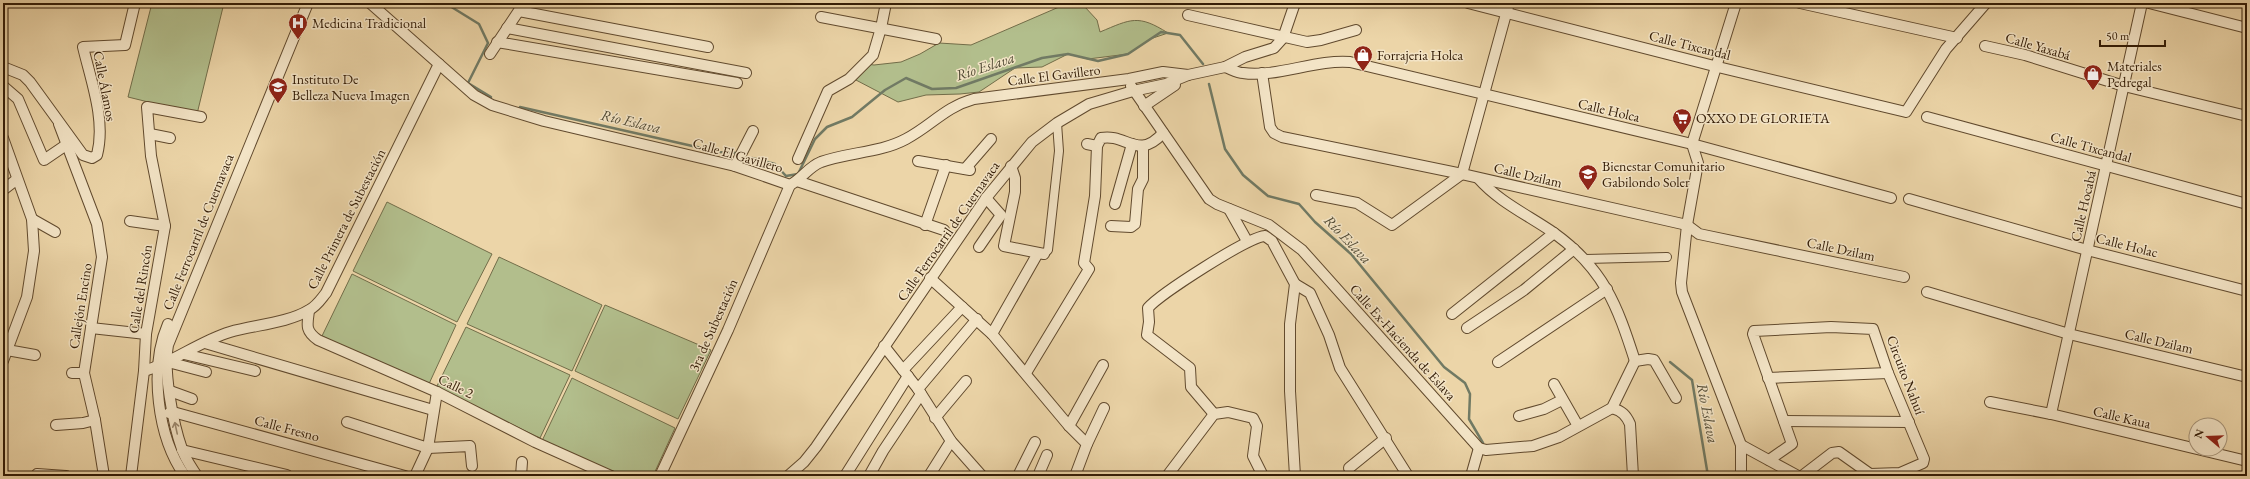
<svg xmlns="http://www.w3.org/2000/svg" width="2250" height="479" font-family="'EB Garamond',serif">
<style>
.green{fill:#b2be8c;stroke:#726d49}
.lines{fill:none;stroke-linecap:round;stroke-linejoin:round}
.stream{stroke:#717a64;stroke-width:2.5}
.pedestrian-casing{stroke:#614a2e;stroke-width:10}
.minor-casing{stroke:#614a2e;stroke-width:12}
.pedestrian{stroke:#f3e4c6;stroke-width:8}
.minor{stroke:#f3e4c6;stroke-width:10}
.oneway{stroke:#9d8a70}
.labels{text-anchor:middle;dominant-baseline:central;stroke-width:3;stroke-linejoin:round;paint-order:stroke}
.poi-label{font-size:14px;fill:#331c06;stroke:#f3e4c6;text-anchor:start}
.street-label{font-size:14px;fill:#331c06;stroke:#f3e4c6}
.water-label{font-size:15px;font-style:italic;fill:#524b35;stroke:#f3e4c6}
</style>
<rect width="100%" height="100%" fill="#ecd5a8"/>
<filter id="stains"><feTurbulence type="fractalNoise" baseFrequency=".005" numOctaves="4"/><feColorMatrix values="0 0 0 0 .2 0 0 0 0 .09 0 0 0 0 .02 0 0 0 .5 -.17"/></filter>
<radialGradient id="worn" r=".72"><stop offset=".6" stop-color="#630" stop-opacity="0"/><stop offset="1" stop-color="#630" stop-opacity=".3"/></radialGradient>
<g class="green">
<path d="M152,3H224L197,114L128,97Z"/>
<path d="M1084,6L1097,20L1100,32C1131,19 1138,14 1168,33L1150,39L1128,54L1088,59L1068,54L1042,67L1015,68L979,92L960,94L926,95L898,102L854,79L866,64L874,65L901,62L920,54L939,43L971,45L1059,7Z"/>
<path d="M387,202L492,254L457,322L353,271Z"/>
<path d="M499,257L602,305L572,371L467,324Z"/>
<path d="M352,274L456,325L428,386L322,336Z"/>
<path d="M605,305L711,350L678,419L575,371Z"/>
<path d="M466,327L570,375L540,438L436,388Z"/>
<path d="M572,378L675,428L653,476H615L541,443Z"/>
</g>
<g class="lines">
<g class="stream">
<path d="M445,3L479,24L488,43L468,83L491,97"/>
<path d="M1209,84L1225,149L1243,175L1268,196L1299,204L1315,222L1351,254L1444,367L1465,383L1470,394L1469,419L1483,443"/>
<path d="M520,107L719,152L738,153"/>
<path d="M752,158L775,164L786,176L798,174L815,139L827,127L852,117L885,90L906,78L932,89L956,88L1042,58L1068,54L1098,61L1128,54L1161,32L1180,35L1203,64"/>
<path d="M1670,362L1692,380L1708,476"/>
</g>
<defs>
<g id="pedestrian">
<path d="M1044,254L1048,250L1059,151L1057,123"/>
<path d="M1586,259L1667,257"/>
</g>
<g id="minor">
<path d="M370,3L474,95L492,105L544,121L735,166L790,185C802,179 808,167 821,162C849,152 880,153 906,139C931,126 945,107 974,99L1129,79L1163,72L1188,75"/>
<path d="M1468,3L1718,67L1906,112L1946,49L1986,3"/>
<path d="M1736,3L1692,144L1698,163L1687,225L1681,283L1682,292L1741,445V476"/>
<path d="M1800,3L1957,38"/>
<path d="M2149,3L2247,28"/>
<path d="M519,11L708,47"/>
<path d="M1188,15L1307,42L1321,40L1356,30"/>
<path d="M821,17L936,39"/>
<path d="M507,28L746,73"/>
<path d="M497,42L737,83"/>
<path d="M1985,46L2025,55L2124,86L2247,116"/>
<path d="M490,54L524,3"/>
<path d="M3,67L23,75L30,82L83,155L92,158L97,155C106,120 91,81 83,47L125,45L135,3"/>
<path d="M1225,67C1231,69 1237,73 1243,73C1275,78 1317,59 1350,62L1692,144L1891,198"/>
<path d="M1262,73L1270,127L1274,133L1282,137L1462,174L1687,225L1699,234L1904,277"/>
<path d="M3,86L18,99L44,160L66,145"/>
<path d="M1131,86L1209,199L1217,204L1269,225L1302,250L1479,448L1486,450L1533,446L1559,437L1612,408L1635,361"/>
<path d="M1144,106L1175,85"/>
<path d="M1927,117L2247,204"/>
<path d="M59,124L97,224L102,257L84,373L95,420L104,476"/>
<path d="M150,134L170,138"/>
<path d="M3,138L32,219L34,251L27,297L3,361"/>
<path d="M1087,144L1097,146"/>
<path d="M798,159L828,91L849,79L873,55L881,28L886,3"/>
<path d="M918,161L970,170"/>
<path d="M735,166L753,131"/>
<path d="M1011,166L1015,178V192L1004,246L1044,254"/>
<path d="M965,169L991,139"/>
<path d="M1478,178C1499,202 1528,215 1554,233C1604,269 1617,305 1635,361"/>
<path d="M797,181L944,230"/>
<path d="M3,190L16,180"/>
<path d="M1316,195L1357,203L1392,225L1462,174L1509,3"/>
<path d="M1909,199L2087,250L2247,291"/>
<path d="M1115,204L1132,144"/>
<path d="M1229,209L1247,241"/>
<path d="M32,219L55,232"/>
<path d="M130,221L165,226"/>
<path d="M925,225L946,165"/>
<path d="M1111,226L1131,227L1135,224L1138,189L1143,179V147"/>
<path d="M979,247L1001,215L986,198"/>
<path d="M930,278L992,334L1069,426L1087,444"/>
<path d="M1295,284L1310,293L1329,335L1340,368L1408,476"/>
<path d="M1927,292L2069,334L2247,377"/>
<path d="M309,311C307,325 305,331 318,340L437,392L535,442L611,476"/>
<path d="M1452,314L1554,233"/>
<path d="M168,324C149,368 157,437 185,476"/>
<path d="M91,328L146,334"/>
<path d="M1467,328L1524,290L1574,249"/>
<path d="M992,334L1038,253"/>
<path d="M205,343L433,410"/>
<path d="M884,346L918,389L951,441L982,476"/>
<path d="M7,350L35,355"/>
<path d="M184,354L255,371"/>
<path d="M1635,361L1648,359L1654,360L1676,398"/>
<path d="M168,362L206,372"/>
<path d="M1498,362L1607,289"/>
<path d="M903,370L962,307"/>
<path d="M144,371C174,362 200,341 230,332C254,325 288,323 309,310C317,306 321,299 326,293L439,64"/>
<path d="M72,373H84"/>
<path d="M1026,373L1089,269L1084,263L1095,196L1097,146L1101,138C1126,133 1138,161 1163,133"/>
<path d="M1768,378L1888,373"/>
<path d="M1554,384L1578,426"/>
<path d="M918,389L977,319"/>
<path d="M170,391L192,399"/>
<path d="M1990,402L2051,414L2247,461"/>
<path d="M1612,408C1622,411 1626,415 1630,424L1633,476"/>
<path d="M169,413L173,412L405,476"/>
<path d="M1214,414L1191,387L1190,368L1147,335L1149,322L1148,308C1160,294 1248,237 1265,236L1272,241L1295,284L1290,324V391L1295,476"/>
<path d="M2051,414L2142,3"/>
<path d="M1519,416L1544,409L1562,400"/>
<path d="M935,418L966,381"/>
<path d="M1784,421L1909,422"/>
<path d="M347,422L428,448L470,446L472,466"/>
<path d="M56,425L83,423L95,420"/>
<path d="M1069,426L1103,365"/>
<path d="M1741,445L1798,476"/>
<path d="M182,450L287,475"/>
<path d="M1769,460L1792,444L1753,334L1754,331L1831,327L1873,329L1888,373L1924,459L1923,463L1900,473L1870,474L1839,452L1832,453L1802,476"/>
<path d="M1349,468L1386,438"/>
<path d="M37,474L66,476"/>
<path d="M131,476L144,371L146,334L165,226L151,156L147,107L201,117"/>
<path d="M197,476C192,468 185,459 182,449C173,424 163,370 168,345L308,3"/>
<path d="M415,476L428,448L437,392"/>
<path d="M521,476L522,462"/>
<path d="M660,476L728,330L790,185"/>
<path d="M788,476L804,462L816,447L986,198L1032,142L1057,123L1089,104L1133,91L1166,84L1188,75L1225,67L1245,57L1274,48L1283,38L1295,3"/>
<path d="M845,476L908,376"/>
<path d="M869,476L883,451L921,394"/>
<path d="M929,476L951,441"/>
<path d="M1018,476L1035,442"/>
<path d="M1038,476L1047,455"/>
<path d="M1075,476L1087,444L1104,408"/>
<path d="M1167,476L1214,414L1228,412L1253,418L1257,426L1253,456L1263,476"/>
<path d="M1471,476L1479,448"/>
</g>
</defs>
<use href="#pedestrian" class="pedestrian-casing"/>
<use href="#minor" class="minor-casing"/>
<use href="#pedestrian" class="pedestrian"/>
<use href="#minor" class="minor"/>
</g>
<defs><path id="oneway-shaft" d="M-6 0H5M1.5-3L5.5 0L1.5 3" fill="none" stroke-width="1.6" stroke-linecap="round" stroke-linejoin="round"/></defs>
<use class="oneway" href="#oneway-shaft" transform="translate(176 428) rotate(-102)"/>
<defs>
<symbol id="hospital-pin" viewBox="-11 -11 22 30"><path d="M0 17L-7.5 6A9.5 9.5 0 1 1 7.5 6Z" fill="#8f2418" stroke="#f3e4c6"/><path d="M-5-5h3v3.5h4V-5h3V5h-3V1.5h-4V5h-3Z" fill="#fff"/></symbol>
<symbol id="shop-pin" viewBox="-11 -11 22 30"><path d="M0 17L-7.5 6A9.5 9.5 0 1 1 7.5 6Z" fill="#8f2418" stroke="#f3e4c6"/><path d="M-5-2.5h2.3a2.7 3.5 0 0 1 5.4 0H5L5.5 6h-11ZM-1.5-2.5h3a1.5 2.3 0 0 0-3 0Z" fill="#fff"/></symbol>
<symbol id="university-pin" viewBox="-11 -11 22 30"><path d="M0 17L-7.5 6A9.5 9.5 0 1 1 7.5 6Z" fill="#8f2418" stroke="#f3e4c6"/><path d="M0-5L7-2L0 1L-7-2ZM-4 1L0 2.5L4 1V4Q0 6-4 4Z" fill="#fff"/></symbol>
<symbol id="supermarket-pin" viewBox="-11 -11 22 30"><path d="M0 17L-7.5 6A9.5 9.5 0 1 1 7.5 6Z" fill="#8f2418" stroke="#f3e4c6"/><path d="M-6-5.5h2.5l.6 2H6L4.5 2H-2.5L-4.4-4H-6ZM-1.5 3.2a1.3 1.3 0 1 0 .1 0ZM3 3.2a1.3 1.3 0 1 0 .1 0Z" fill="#fff"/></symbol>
<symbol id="school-pin" viewBox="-11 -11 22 30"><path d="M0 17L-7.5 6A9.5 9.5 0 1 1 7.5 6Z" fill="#8f2418" stroke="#f3e4c6"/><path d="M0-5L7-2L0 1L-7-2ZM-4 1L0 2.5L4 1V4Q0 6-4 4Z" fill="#fff"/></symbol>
</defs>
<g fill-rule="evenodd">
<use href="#hospital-pin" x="287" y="12" width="22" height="30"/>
<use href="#shop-pin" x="1352" y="44" width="22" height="30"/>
<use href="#shop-pin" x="2082" y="63" width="22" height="30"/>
<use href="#university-pin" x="267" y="76" width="22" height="30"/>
<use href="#supermarket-pin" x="1671" y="107" width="22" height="30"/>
<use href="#school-pin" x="1577" y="163" width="22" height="30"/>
</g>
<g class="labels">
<g class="poi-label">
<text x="312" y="23">Medicina Tradicional</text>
<text x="1377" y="55">Forrajeria Holca</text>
<text x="2107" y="66">Materiales<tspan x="2107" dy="16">Pedregal</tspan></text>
<text x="292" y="79">Instituto De<tspan x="292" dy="16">Belleza Nueva Imagen</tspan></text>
<text x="1696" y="118">OXXO DE GLORIETA</text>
<text x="1602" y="166">Bienestar Comunitario<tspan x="1602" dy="16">Gabilondo Soler</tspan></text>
</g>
<g class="street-label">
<text transform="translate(1690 45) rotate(14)">Calle Tixcandal</text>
<text transform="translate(2038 46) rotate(16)">Calle Yaxabá</text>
<text transform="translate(1054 75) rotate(-7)">Calle El Gavillero</text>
<text transform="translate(105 86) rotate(79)">Calle Álamos</text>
<text transform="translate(1609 110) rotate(13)">Calle Holca</text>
<text transform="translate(2091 147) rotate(15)">Calle Tixcandal</text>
<text transform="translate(738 155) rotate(16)">Calle El Gavillero</text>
<text transform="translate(1528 175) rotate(13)">Calle Dzilam</text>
<text transform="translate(2083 206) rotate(-77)">Calle Hocabá</text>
<text transform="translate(346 219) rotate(-63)">Calle Primera de Subestación</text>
<text transform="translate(948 231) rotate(-55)">Calle Ferrocarril de Cuernavaca</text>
<text transform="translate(198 232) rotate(-68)">Calle Ferrocarril de Cuernavaca</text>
<text transform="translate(2127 245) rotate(14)">Calle Holac</text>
<text transform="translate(1841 249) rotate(12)">Calle Dzilam</text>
<text transform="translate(140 289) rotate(-81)">Calle del Rincón</text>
<text transform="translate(80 306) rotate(-81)">Callejón Encino</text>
<text transform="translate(713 325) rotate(-66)">3ra de Subestación</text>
<text transform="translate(2159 341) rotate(13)">Calle Dzilam</text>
<text transform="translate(1403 342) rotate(48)">Calle Ex-Hacienda de Eslava</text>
<text transform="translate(1906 375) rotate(69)">Circuito Nahuí</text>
<text transform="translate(456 386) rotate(26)">Calle 2</text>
<text transform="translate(2122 417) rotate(13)">Calle Kaua</text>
<text transform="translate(287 428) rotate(15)">Calle Fresno</text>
</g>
<g class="water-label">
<text transform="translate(985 66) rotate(-18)">Río Eslava</text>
<text transform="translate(631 121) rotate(13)">Río Eslava</text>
<text transform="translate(1348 239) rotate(46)">Río Eslava</text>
<text transform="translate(1708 413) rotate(79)">Río Eslava</text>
</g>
</g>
<rect width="2250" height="479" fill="none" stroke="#ecd5a8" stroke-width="16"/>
<rect x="4" y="4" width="2242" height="471" fill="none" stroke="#331c06" stroke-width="2"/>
<rect x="8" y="8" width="2234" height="463" fill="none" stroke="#331c06"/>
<g transform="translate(2208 437) rotate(289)"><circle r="19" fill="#f3e4c6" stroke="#a69479"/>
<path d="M0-3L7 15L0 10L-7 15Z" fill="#8f2418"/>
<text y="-6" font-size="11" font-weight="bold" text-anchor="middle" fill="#331c06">N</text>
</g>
<path d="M2100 40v6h65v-6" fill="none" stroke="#331c06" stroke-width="2"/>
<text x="2106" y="40" font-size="12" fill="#331c06" stroke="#f3e4c6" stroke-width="3" paint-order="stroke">50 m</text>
<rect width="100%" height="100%" filter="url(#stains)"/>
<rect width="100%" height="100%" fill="url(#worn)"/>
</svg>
